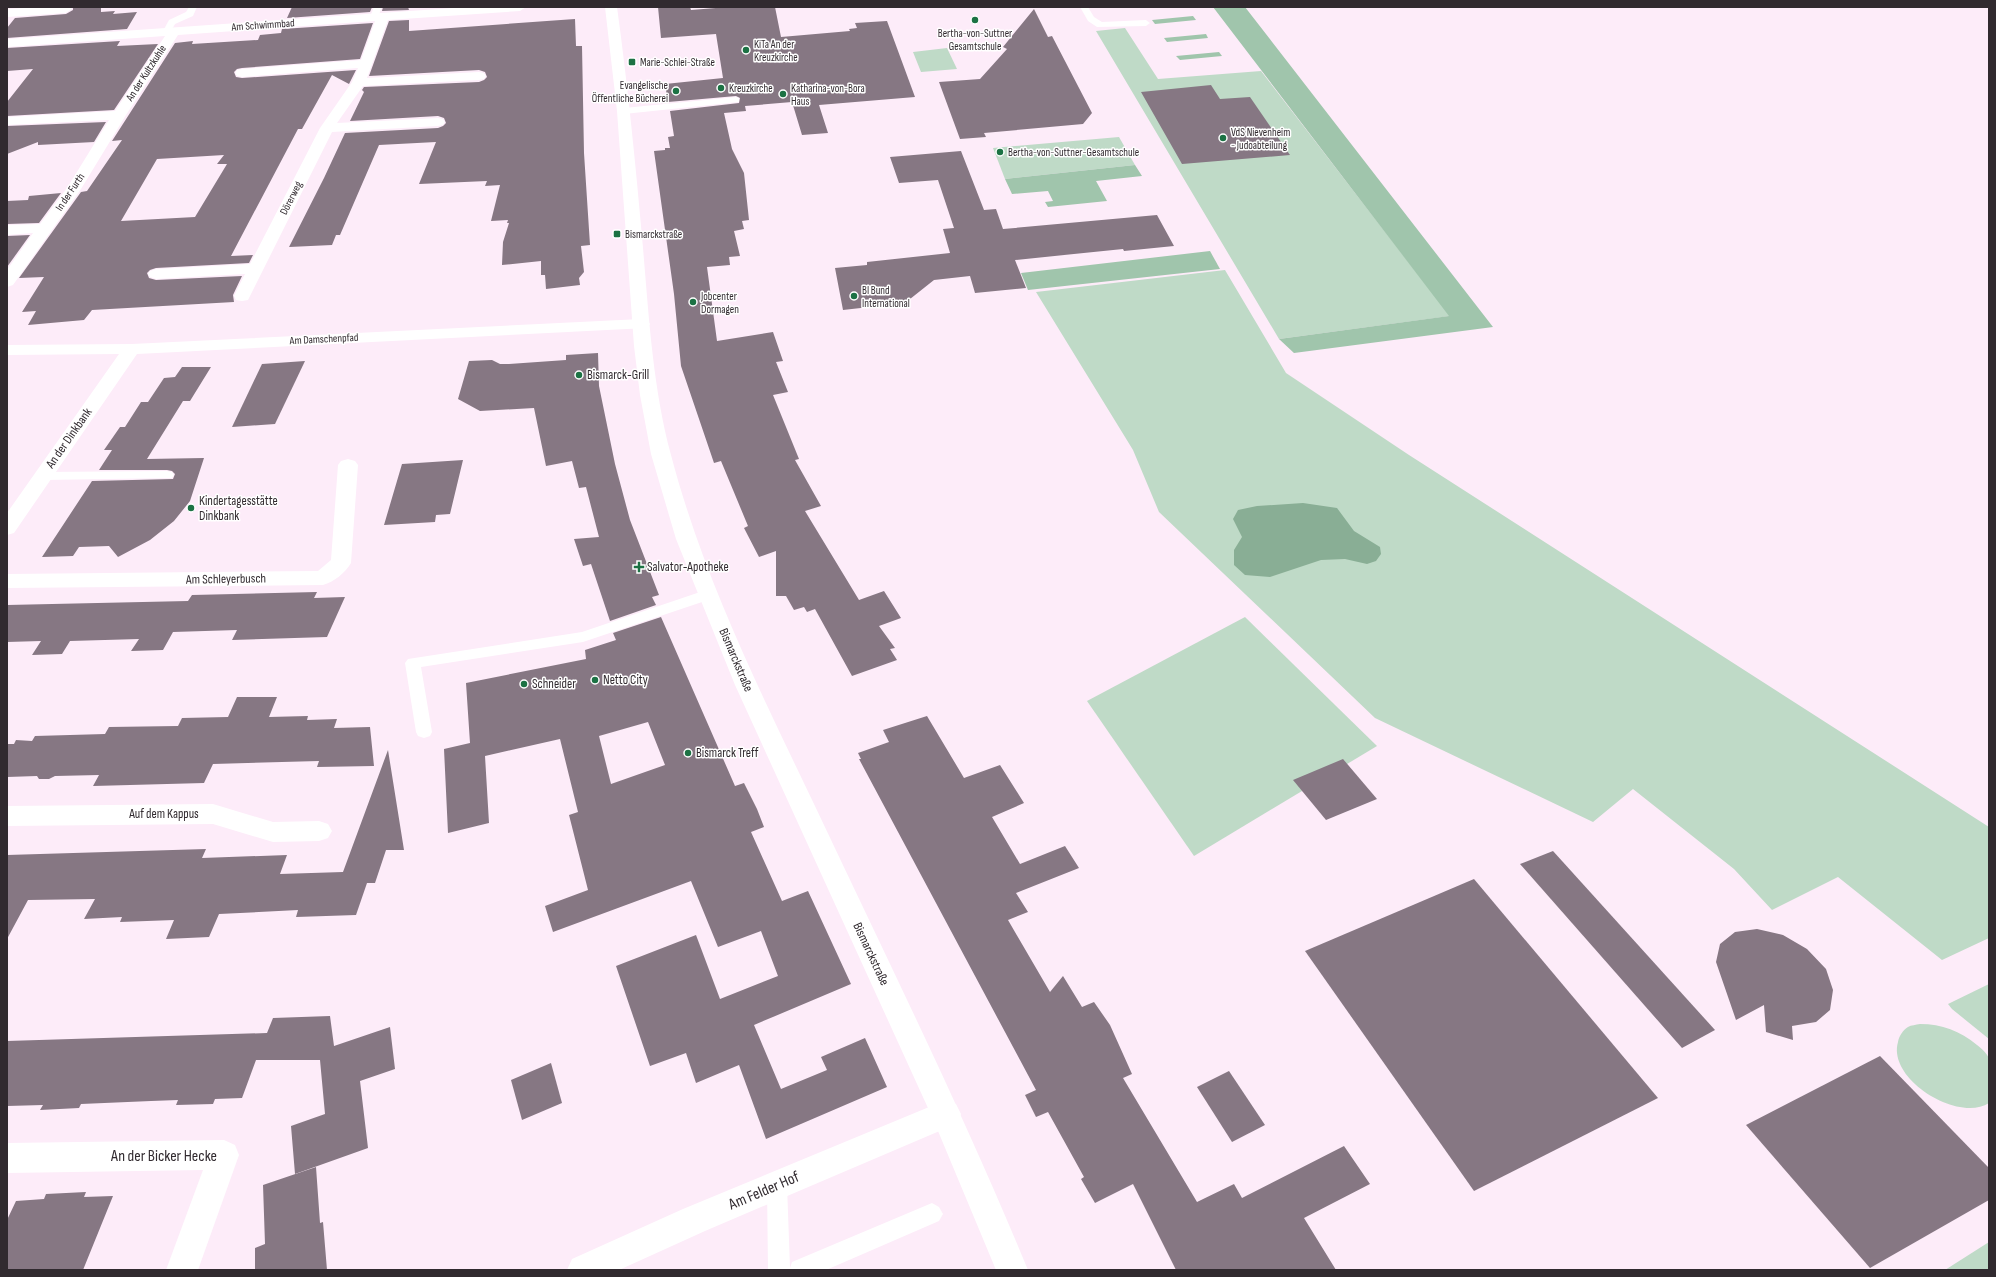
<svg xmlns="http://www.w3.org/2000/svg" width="1996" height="1277" font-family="'Sofia Sans Condensed',sans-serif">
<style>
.green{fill:#bfdac7}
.forest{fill:#a0c5ac}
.water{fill:#89ae95}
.building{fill:#867783;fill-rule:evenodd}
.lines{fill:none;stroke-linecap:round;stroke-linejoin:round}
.service{fill:#fff;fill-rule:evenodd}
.minor{fill:#fff;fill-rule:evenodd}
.tertiary{fill:#fff;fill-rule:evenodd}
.poi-dot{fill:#1c7244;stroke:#fff;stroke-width:1.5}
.labels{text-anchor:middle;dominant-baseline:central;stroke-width:3;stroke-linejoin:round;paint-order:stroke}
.far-street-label{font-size:11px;fill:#312a2f;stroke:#fff}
.far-poi-label{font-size:11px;fill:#312a2f;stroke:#fff;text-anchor:start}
.poi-label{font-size:13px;fill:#312a2f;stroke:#fff;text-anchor:start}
.street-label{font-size:13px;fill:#312a2f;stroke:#fff}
.near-street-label{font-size:16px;fill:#312a2f;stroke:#fff}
</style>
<rect width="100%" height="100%" fill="#fdecf9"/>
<g class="green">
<path d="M1125,28L1158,79L1261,71L1450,316L1279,339L1096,31Z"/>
<path d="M947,48L957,69L921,72L913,52Z"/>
<path d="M1119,137L1135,165L1005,179L993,148Z"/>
<path d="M1225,270L1286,373L1409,455L1989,827V938L1942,960L1838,877L1772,910L1734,869L1633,789L1593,822L1375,718L1159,512L1133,450L1036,292Z"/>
<path d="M1245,617L1377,746L1194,856L1087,701Z"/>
<path d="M1989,984V1039L1952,1009L1948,1004Z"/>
<path d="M1920,1024C1942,1024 1960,1031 1977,1045C1981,1048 1988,1054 1989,1059C1992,1068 1989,1092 1989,1103C1958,1123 1887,1079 1898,1042C1899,1036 1903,1030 1908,1027C1911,1025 1916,1025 1920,1024Z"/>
<path d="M1989,1242V1270H1945Z"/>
</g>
<g class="forest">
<path d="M1213,7H1245L1493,327L1294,353L1279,339L1449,316Z"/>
<path d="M1193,16L1196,20L1155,24L1152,20Z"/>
<path d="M1206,34L1208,38L1167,42L1164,38Z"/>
<path d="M1219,52L1222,56L1180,60L1176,56Z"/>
<path d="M1135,165L1142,176L1096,181L1107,201L1048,207L1045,202L1053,201L1048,191L1012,194L1005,179Z"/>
<path d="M1210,251L1220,269L1028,290L1021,273Z"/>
</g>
<path class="water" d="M1303,503L1337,508L1354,531L1380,547L1381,554L1376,561L1367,564L1345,559L1321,560L1270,577L1245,575L1234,565V550L1242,537L1233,519L1238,510L1257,506Z"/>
<g class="building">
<path d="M73,7H101V12L115,11L113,14L137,12L127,29L7,38V28L15,18L66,14L73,10Z"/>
<path d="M292,7H372L370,12L287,18Z"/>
<path d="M383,7H408L409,10L382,11Z"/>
<path d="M658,7H690L691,10L728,7H775L781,37L850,31L849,29L857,28L855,23L887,21L915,97L819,105L828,133L802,135L792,102L745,106L746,111L724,113L732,149L744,173L749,220L742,221L744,229L734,231L740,256L729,257L730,265L707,267L717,341L773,332L783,361L776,362L788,392L773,395L799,459L795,460L821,506L805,511L859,600L884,591L901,618L879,626L895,648L890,649L897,660L852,676L815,609L807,612L804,607L794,610L786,596H776V551L759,557L744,528L748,526L721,461L714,463L681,366L674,294L654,151L665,150V148H670L668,137L674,136L670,111L739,103L740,98L736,96L668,102L665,84L723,78L716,34L661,38Z"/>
<path d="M1034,9L1048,37L1052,36L1092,113L1083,124L984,133L986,137L960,139L939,82L980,79L1007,49L1003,47Z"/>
<path d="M575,19L576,46H582L584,153L590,245L581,246L584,272L579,278L580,285L546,289L545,275H541V261L502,265L503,242L509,223H507L508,220L491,221L500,185L485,186L487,181L419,184L436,142L379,145L340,235H336L332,245L289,247L324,178L345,133L438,128L443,126L446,123L444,118L438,116L350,121L364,92L362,90L364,87L479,82L484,80L487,77L485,72L479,70L369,76L389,21L409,20V31Z"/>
<path d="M373,23L360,59L242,68L237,69L234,72L236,77L242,78L356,70L349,84L332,75L302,129H298L231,256L253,255L249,263L156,268L150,270L147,273L149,278L156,280L242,276L233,295L234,302L92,310L84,320L28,325L36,311L22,312L44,277L19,278L81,192L87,191L122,140L112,141L175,43L193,41L192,44L258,40L260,35L281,33L282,29ZM224,155L217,164H227L195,217L121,221L157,159Z"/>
<path d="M120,41L117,46L158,44L114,110L7,116V102L33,69L7,71V48Z"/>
<path d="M1211,85L1220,99L1250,97L1290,155L1182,164L1141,92Z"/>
<path d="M106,122L94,142L38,145V142L7,154V126Z"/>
<path d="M961,151L984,210L996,209L1003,229L1157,215L1174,246L1124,251L1123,249L1015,260L1026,288L975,293L970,276L934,280L905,303L843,310L835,268L867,265V262L950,253L943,229L954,228L938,180L899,183L890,157Z"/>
<path d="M61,193L39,223L7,224V201L28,200L29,196Z"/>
<path d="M30,235L7,267V236Z"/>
<path d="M598,353L599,386L615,464L630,520L659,595L652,597L656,605L610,621L591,564L583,566L574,539L599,537L586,487L579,488L572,461L546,466L534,408L480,411L458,399L469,361L492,360L500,364H509L566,360V355Z"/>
<path d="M305,361L275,424L232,427L262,364Z"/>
<path d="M182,367H211L190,401H183L147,459L204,458L190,501L174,521L150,540L118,557L109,546L79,547L73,556L42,557L92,481L173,479L175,474L172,471L167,470H99L112,450H104L120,427H125L141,402H148L164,378L175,377Z"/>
<path d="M463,460L450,514L436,515L435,522L384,525L402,464Z"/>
<path d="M317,592L314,598L345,597L327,637L232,640L237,630L173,632L163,650L131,651L139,639L70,641L62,654L32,655L41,641L7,642V605L188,601L192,595Z"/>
<path d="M661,617L735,786L744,783L757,809L764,827L751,832L782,901L808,891L851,984L754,1025L781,1089L827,1070L821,1057L865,1038L887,1087L766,1139L739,1065L696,1083L686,1053L650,1066L616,966L696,935L720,999L778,976L761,931L718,947L691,881L553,932L545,906L588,890L569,815L578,812L560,739L485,756L489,823L448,833L444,749L470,743L466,683L586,659L585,650L616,640L613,633ZM648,722L665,765L611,784L599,736Z"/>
<path d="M237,697H277L269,717L308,716L307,720L337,719L334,728L370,727L374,766L317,767L319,761L213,764L204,783L93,786L99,775L55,776L49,779H39L37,776L7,777V744H14L16,740L32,741L35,736L105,734L109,727L178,726L182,718L228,717Z"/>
<path d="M927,716L964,778L1000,765L1024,803L992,817L1020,864L1065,846L1079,868L1016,893L1028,912L1008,920L1050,992L1063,976L1082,1007L1094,1002L1110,1025L1132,1074L1123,1078L1197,1202L1234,1184L1242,1198L1344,1146L1370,1184L1304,1218L1336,1270H1176L1133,1184L1095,1203L1081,1179L1084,1177L1048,1112L1036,1117L1025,1095L1036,1090L859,759H861L858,753L889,742L883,730Z"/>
<path d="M388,750L404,850H386L375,883H367L356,915L296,917L298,910L219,914L209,937L166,939L174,920L120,922L122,917L84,919L95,899L28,900L7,939V855L206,849L202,858L287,855L280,874L343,872Z"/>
<path d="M1343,759L1377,799L1326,820L1293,780Z"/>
<path d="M1553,851L1715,1030L1682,1048L1520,864Z"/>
<path d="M1474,879L1658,1098L1474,1191L1305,951Z"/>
<path d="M1757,929L1783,935L1807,949L1826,969L1833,990L1830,1010L1816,1022L1792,1026L1793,1040L1766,1032L1764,1005L1736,1020L1716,962L1720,944L1735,932Z"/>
<path d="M330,1016L334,1046L390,1027L395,1069L360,1081L368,1148L295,1174L291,1126L325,1114L320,1060H256L242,1098L215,1099L213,1104L176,1105L178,1100L151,1101L81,1104L79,1108L40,1110L43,1105L7,1106V1041L267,1033L273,1018Z"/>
<path d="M1880,1056L1989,1168V1200L1870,1268L1746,1125Z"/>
<path d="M551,1063L562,1103L522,1120L511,1080Z"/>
<path d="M1229,1071L1265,1125L1232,1142L1197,1087Z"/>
<path d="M316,1167L320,1223L323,1222L327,1270H255V1248L265,1244L263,1185Z"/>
<path d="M86,1192L84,1197L113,1196L83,1270H7V1220L16,1201L44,1199L46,1194Z"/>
</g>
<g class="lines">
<g class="service">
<path d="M189,7H197L193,16L175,24L170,33H164L163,31L169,20L186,12Z"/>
<path d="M374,7H382L378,17L374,20L370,17Z"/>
<path d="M1080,7H1088L1094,17L1102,22L1146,20L1150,23L1146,26L1097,27L1088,21Z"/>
<path d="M736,97L739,98V102L624,114L619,111L624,108Z"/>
<path d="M167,471L172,472L174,475L172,478L43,480L38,479L36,476L38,473L43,472Z"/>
<path d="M709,589L714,590L716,594L714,598L583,642L421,667L432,732L430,736L424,738L418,736L416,732L405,663L408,659L582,632Z"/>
<path d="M777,1175L784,1178L787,1185L790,1268L792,1262L932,1203L939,1207L943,1214L939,1221L826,1270H768L767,1185L770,1178Z"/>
</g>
<g class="minor">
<path d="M42,7H71L72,9L66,13L7,17V9Z"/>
<path d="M468,7H526L520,11L388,20L367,78L479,72L484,73L486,76L484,79L479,80L363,86L337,123L438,118L443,119L445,122L443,125L438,126L332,132L248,300L242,301L236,300L234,296L245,274L156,279L150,277L148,274L150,271L156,269L250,264L320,128L352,82L358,68L242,77L237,76L235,73L237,70L242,69L361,60L375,21L178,35L126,115L81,189L13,285L7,287V270L33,233L7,235V225L40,224L67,188L109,120L7,125V117L115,111L165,36L7,47V39Z"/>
<path d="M641,319L647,320L650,324L647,328L137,354L14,533L7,535V513L119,354L7,355V345L132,344Z"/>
<path d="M348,459L355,461L358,465L351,563C345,573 334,582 323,585L7,588V574L318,571L331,560L338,465L341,461Z"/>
<path d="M213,804L273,822L319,821L328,824L332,831L328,838L319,841L273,842L213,824L7,826V806Z"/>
<path d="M946,1100L956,1104L961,1114L956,1124L705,1231L619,1270H567L572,1259L683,1209Z"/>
<path d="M224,1140L235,1145L239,1155L198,1270H166L203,1170L7,1173V1143Z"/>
</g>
<path class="tertiary" d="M605,7H617C628,87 636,168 643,248C649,318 653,388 671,455C703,577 760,691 814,804C887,959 963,1112 1028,1270H996L933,1119L735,685L676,539L651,454L640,395L634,346L617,111Z"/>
</g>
<g class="poi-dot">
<circle cx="975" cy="20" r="4"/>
<circle cx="746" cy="50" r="4"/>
<rect x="628" y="58" width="8" height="8" rx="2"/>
<circle cx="721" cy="88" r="4"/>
<circle cx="676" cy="91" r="4"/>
<circle cx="783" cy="94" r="4"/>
<circle cx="1223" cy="138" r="4"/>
<circle cx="1000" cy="152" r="4"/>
<rect x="613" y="230" width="8" height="8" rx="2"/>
<circle cx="854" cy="296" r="4"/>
<circle cx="693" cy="302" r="4"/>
<circle cx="579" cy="375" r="4"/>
<circle cx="191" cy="508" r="4"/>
<path d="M637 561h4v4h4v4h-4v4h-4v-4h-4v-4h4z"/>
<circle cx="595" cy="680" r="4"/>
<circle cx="524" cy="684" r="4"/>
<circle cx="688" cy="753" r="4"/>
</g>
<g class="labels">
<g class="far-street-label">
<text transform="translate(263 25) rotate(-4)">Am Schwimmbad</text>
<text transform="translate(146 73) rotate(-57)">An der Kultzkuhle</text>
<text transform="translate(70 192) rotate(-56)">In der Furth</text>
<text transform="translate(291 198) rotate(-63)">Dörerweg</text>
<text transform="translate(324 339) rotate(-3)">Am Damschenpfad</text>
</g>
<g class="far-poi-label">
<text x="975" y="33" text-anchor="middle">Bertha-von-Suttner<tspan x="975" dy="13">Gesamtschule</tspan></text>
<text x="754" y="44">KiTa An der<tspan x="754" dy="13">Kreuzkirche</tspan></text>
<text x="640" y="62">Marie-Schlei-Straße</text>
<text x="668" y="85" text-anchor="end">Evangelische<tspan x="668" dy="13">Öffentliche Bücherei</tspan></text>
<text x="729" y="88">Kreuzkirche</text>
<text x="791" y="88">Katharina-von-Bora<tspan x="791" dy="13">Haus</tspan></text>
<text x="1231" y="132">VdS Nievenheim<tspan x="1231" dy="13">- Judoabteilung</tspan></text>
<text x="1008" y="152">Bertha-von-Suttner-Gesamtschule</text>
<text x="625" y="234">Bismarckstraße</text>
<text x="862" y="290">BI Bund<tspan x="862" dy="13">International</tspan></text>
<text x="701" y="296">Jobcenter<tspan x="701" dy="13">Dormagen</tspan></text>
</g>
<g class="poi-label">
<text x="587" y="375">Bismarck-Grill</text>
<text x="199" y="501">Kindertagesstätte<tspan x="199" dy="15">Dinkbank</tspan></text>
<text x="647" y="567">Salvator-Apotheke</text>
<text x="603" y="680">Netto City</text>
<text x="532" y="684">Schneider</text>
<text x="696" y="753">Bismarck Treff</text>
</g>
<g class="street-label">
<text transform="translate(69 438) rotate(-55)">An der Dinkbank</text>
<text transform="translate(226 579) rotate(-1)">Am Schleyerbusch</text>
<text transform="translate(736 660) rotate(67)">Bismarckstraße</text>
<text x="164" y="814">Auf dem Kappus</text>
<text transform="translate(871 954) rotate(65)">Bismarckstraße</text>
</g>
<g class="near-street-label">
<text x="164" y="1156">An der Bicker Hecke</text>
<text transform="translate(764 1191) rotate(-23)">Am Felder Hof</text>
</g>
</g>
<rect width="1996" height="1277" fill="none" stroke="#312a2f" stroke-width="16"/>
</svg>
